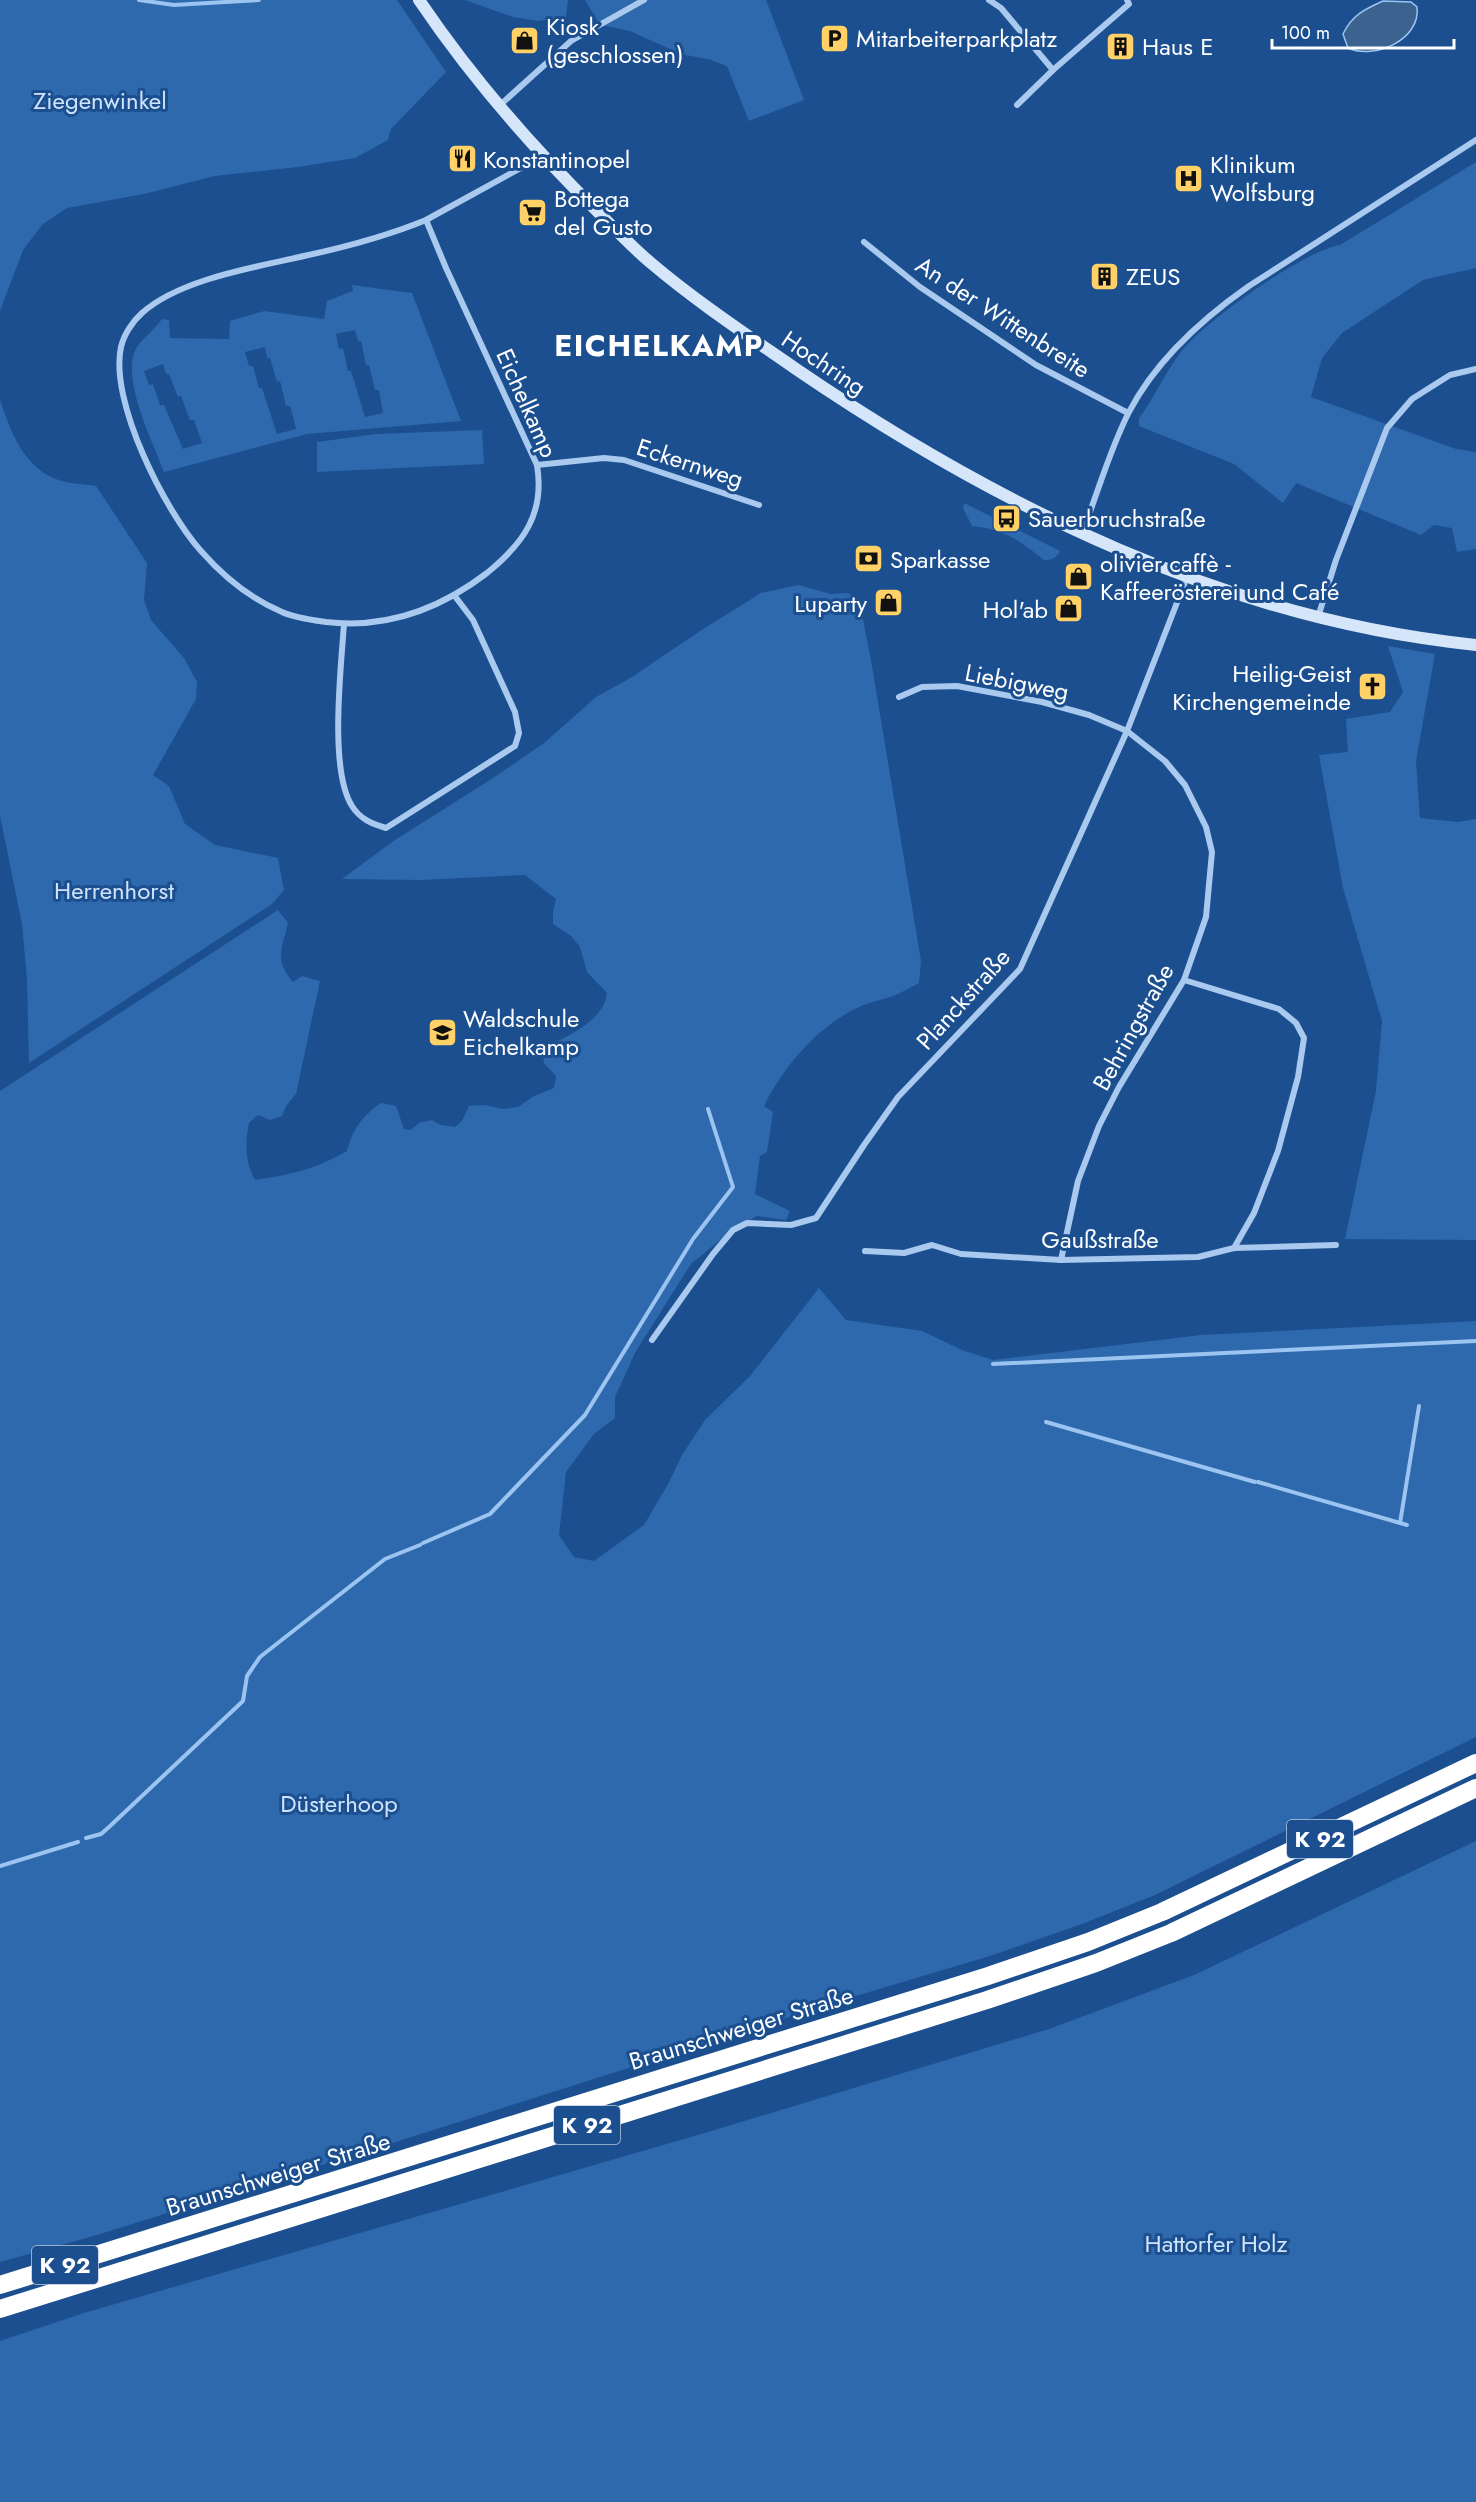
<svg xmlns="http://www.w3.org/2000/svg" width="1476" height="2502" font-family="Jost,sans-serif">
<style>
.green{fill:#2e69ad;fill-rule:evenodd}
.water{fill:#3c6290;stroke:#9cc4f0;stroke-width:1.5}
.lines{fill:none;stroke-linecap:round;stroke-linejoin:round}
.stream{stroke:#9cc4f0;stroke-width:4}
.street{stroke:#a9c9ee;stroke-width:6}
.secondary{stroke:#d6e6fa;stroke-width:12}
.highway{stroke:#fff;stroke-width:18}
.labels{text-anchor:middle;dominant-baseline:central;stroke-width:6;stroke-linejoin:round;paint-order:stroke}
.shield{fill:#1b4f8f;stroke:#bbcadd;stroke-width:1.5}
.shield-label{font-size:22px;font-weight:bold;fill:#fff}
.poi-label{font-size:24px;fill:#fff;stroke:#1b4f8f;text-anchor:start}
.park-label{font-size:24px;fill:#cfe3fa;stroke:#1b4f8f}
.street-label{font-size:24px;fill:#fff;stroke:#1b4f8f}
.district-label{font-size:30px;font-weight:bold;letter-spacing:1.5px;fill:#fff;stroke:#1b4f8f}
</style>
<rect width="100%" height="100%" fill="#1b4f8f"/>
<g class="green">
<path d="M0,0H397L446,72L391,129L388,140L355,158L298,167L215,176L144,194L67,208L43,224L23,250L0,311Z"/>
<path d="M465,0H568L566,17L538,21L513,17Z"/>
<path d="M585,0H766L804,100L749,121L727,66L711,60L681,54L630,31L600,25Z"/>
<path d="M1476,162V268L1423,280L1342,333L1322,358L1311,397L1456,449L1476,452V549L1457,552L1452,528L1434,525L1421,535L1296,483L1283,503L1234,464L1139,426V418C1155,397 1165,372 1181,352C1203,322 1305,250 1340,245Z"/>
<path d="M352,285L412,293L461,421L307,434L164,472C153,442 119,376 137,347C144,337 155,329 162,319L169,320L170,338L229,339L230,321L264,311L324,319L327,301L353,291ZM355,330L358,341H361L366,365H369L375,390H379L383,413L365,417L351,371H348L343,348L339,349L336,334ZM265,347L267,358H270L277,382L280,381L286,406H290L296,429L277,434L262,388H259L253,366H249L245,352ZM163,364L166,374H169L178,397L181,396L190,420H194L202,443L183,449L164,405H160L153,384L149,385L144,371Z"/>
<path d="M0,400C11,432 24,469 59,480C70,484 84,484 96,486L147,563L144,600L151,620L184,658L197,682L196,699L153,775L169,786L185,824L215,845L278,858L284,890L272,904L29,1063L27,979L22,924L0,816Z"/>
<path d="M482,430L484,464L317,472V442L376,434Z"/>
<path d="M964,503L1060,551C1057,558 1051,560 1044,560C1020,541 1004,529 972,526L963,508Z"/>
<path d="M799,585L830,594L847,593L859,599L871,660L921,961L919,983C909,988 900,994 890,997C879,1001 869,1002 859,1007C818,1026 784,1066 764,1106L773,1112L767,1152L760,1156L755,1194L790,1211L786,1220L757,1216L731,1231L691,1264L636,1351L615,1397V1418L594,1434L566,1472L559,1535L574,1557L594,1561L644,1525L668,1484L682,1455L705,1420L750,1376L819,1288L846,1320L922,1331L962,1350L993,1360L1201,1335L1476,1321V1737L1155,1895L1082,1924L990,1956L849,1998L386,2145L97,2235L0,2262V1091L278,910L288,923C282,949 274,960 293,982L302,976L320,981L296,1094L286,1106L282,1116L270,1120L258,1115L249,1123C245,1143 245,1162 255,1180C289,1175 316,1169 347,1151C353,1129 362,1116 381,1103L396,1106L404,1129L411,1130L419,1123L432,1120L441,1125L455,1127L462,1121L469,1106L485,1105L503,1109L518,1107L534,1096L554,1088L556,1076L544,1063L542,1049C565,1037 604,1022 607,993L587,972L580,947L571,936L553,924V911L556,899L525,875L421,880L342,879L392,842L496,776L544,743L596,697L632,677L700,631L761,593Z"/>
<path d="M1388,646L1435,654L1416,761L1420,818L1458,822L1476,819V1240L1345,1239L1376,1091L1382,1021L1343,888L1319,755L1348,752L1346,719L1390,712L1403,692Z"/>
<path d="M1476,1841V2502H0V2341L84,2313L708,2132L1049,2029L1194,1975Z"/>
</g>
<path class="water" d="M1383,1L1411,2L1417,7C1421,40 1374,60 1348,48L1343,34C1352,15 1365,9 1383,1Z"/>
<g class="lines">
<g class="stream">
<path d="M139,0L174,5L259,0"/>
<path d="M993,1364L1476,1341"/>
<path d="M1046,1422L1255,1482"/>
<path d="M1258,1482L1407,1525"/>
<path d="M1400,1523L1419,1406"/>
<path d="M423,1543L490,1514L585,1415L693,1239L733,1187L708,1109"/>
<path d="M86,1838L101,1834L109,1827L243,1701L247,1676L260,1657L385,1559L420,1545"/>
<path d="M0,1866L78,1842"/>
</g>
<g class="street">
<path d="M989,0L1001,8L1053,70"/>
<path d="M1017,105L1053,70L1129,4L1127,0"/>
<path d="M499,106L571,41L644,0"/>
<path d="M426,220C387,236 346,247 304,256C256,267 180,279 142,313C133,321 124,334 121,347C109,401 165,511 201,551C223,576 251,599 282,612C295,618 312,620 326,622C386,629 440,609 487,573C524,543 545,513 537,465L446,268L426,220L526,165L540,153"/>
<path d="M864,242L920,287L1036,365L1128,413"/>
<path d="M537,465L604,458L624,460L759,505"/>
<path d="M1082,533C1098,493 1109,451 1129,412C1156,360 1202,319 1249,286L1476,140"/>
<path d="M1318,617L1336,560L1387,428L1412,399L1450,375L1476,369"/>
<path d="M344,624C341,668 329,770 352,806C360,819 372,824 386,828L515,746L519,733L515,712L473,620L454,595"/>
<path d="M899,697L922,687L957,686L1042,702L1089,715L1127,731L1165,761L1185,785L1206,827L1212,852L1206,917L1184,980L1119,1087L1099,1126L1078,1181L1061,1260"/>
<path d="M1184,980L1279,1009L1296,1023L1304,1038L1298,1077L1278,1151L1254,1213L1234,1248"/>
<path d="M865,1251L904,1253L932,1245L961,1254L1061,1260L1198,1257L1234,1248L1336,1245"/>
<path d="M652,1340L713,1254L733,1230L747,1223L791,1225L816,1218L864,1145L898,1097L1020,969L1127,731L1187,577"/>
</g>
<path class="secondary" d="M419,0C471,77 530,145 596,210C614,228 632,247 651,263C697,302 747,335 796,369C1000,508 1228,620 1476,645"/>
<g class="highway">
<path d="M0,2285L988,1976L1088,1942L1162,1912L1476,1763"/>
<path d="M0,2309L987,2000L1096,1963L1171,1933L1476,1788"/>
</g>
</g>
<defs>
<symbol id="parking-square" viewBox="-11 -11 22 22"><rect x="-9" y="-9" width="18" height="18" rx="4" fill="#ffd166" stroke="#1b4f8f"/><path d="M-3.5-5.5H1a3.5 3.5 0 0 1 0 7H-1V5.5H-3.5ZM-1-3.4V-.6H.8a1.4 1.4 0 0 0 0-2.8Z" fill="#111"/></symbol>
<symbol id="shop-square" viewBox="-11 -11 22 22"><rect x="-9" y="-9" width="18" height="18" rx="4" fill="#ffd166" stroke="#1b4f8f"/><path d="M-5-2.5h2.3a2.7 3.5 0 0 1 5.4 0H5L5.5 6h-11ZM-1.5-2.5h3a1.5 2.3 0 0 0-3 0Z" fill="#111"/></symbol>
<symbol id="building-square" viewBox="-11 -11 22 22"><rect x="-9" y="-9" width="18" height="18" rx="4" fill="#ffd166" stroke="#1b4f8f"/><path d="M-4-6H4V6H1V3H-1V6H-4ZM-2.5-4.3h1.7v1.8h-1.7ZM.8-4.3h1.7v1.8H.8ZM-2.5-1h1.7V.8h-1.7ZM.8-1h1.7V.8H.8Z" fill="#111"/></symbol>
<symbol id="restaurant-square" viewBox="-11 -11 22 22"><rect x="-9" y="-9" width="18" height="18" rx="4" fill="#ffd166" stroke="#1b4f8f"/><path d="M-5-6h1v4h1v-4h1v4h1v-4h1v5L-1.5 .5V6h-2V.5L-5-1ZM5-6V6H3V1.5H1.5Q1.5-4 5-6Z" fill="#111"/></symbol>
<symbol id="hospital-square" viewBox="-11 -11 22 22"><rect x="-9" y="-9" width="18" height="18" rx="4" fill="#ffd166" stroke="#1b4f8f"/><path d="M-5-5h3v3.5h4V-5h3V5h-3V1.5h-4V5h-3Z" fill="#111"/></symbol>
<symbol id="supermarket-square" viewBox="-11 -11 22 22"><rect x="-9" y="-9" width="18" height="18" rx="4" fill="#ffd166" stroke="#1b4f8f"/><path d="M-6-5.5h2.5l.6 2H6L4.5 2H-2.5L-4.4-4H-6ZM-1.5 3.2a1.3 1.3 0 1 0 .1 0ZM3 3.2a1.3 1.3 0 1 0 .1 0Z" fill="#111"/></symbol>
<symbol id="bus-square" viewBox="-11 -11 22 22"><rect x="-9" y="-9" width="18" height="18" rx="4" fill="#ffd166" stroke="#1b4f8f"/><path d="M-5-6H5V4H4V6H2V4H-2V6H-4V4H-5ZM-3.5-4V0h7V-4ZM-3.5 1.2v1.5H-2V1.2ZM2 1.2v1.5H3.5V1.2Z" fill="#111"/></symbol>
<symbol id="bank-square" viewBox="-11 -11 22 22"><rect x="-9" y="-9" width="18" height="18" rx="4" fill="#ffd166" stroke="#1b4f8f"/><path d="M-6-4H6V4H-6ZM0-2.3a2.3 2.3 0 1 0 0 4.6a2.3 2.3 0 1 0 0-4.6Z" fill="#111"/></symbol>
<symbol id="church-square" viewBox="-11 -11 22 22"><rect x="-9" y="-9" width="18" height="18" rx="4" fill="#ffd166" stroke="#1b4f8f"/><path d="M-1.2-6h2.4v3.5h3.3v2.4h-3.3V6h-2.4V-.1h-3.3v-2.4h3.3Z" fill="#111"/></symbol>
<symbol id="school-square" viewBox="-11 -11 22 22"><rect x="-9" y="-9" width="18" height="18" rx="4" fill="#ffd166" stroke="#1b4f8f"/><path d="M0-5L7-2L0 1L-7-2ZM-4 1L0 2.5L4 1V4Q0 6-4 4Z" fill="#111"/></symbol>
</defs>
<g fill-rule="evenodd">
<use href="#parking-square" x="818" y="22" width="33" height="33"/>
<use href="#shop-square" x="508" y="24" width="33" height="33"/>
<use href="#building-square" x="1104" y="30" width="33" height="33"/>
<use href="#restaurant-square" x="446" y="142" width="33" height="33"/>
<use href="#hospital-square" x="1172" y="162" width="33" height="33"/>
<use href="#supermarket-square" x="516" y="196" width="33" height="33"/>
<use href="#building-square" x="1088" y="260" width="33" height="33"/>
<use href="#bus-square" x="990" y="502" width="33" height="33"/>
<use href="#bank-square" x="852" y="542" width="33" height="33"/>
<use href="#shop-square" x="1062" y="560" width="33" height="33"/>
<use href="#shop-square" x="872" y="586" width="33" height="33"/>
<use href="#shop-square" x="1052" y="592" width="33" height="33"/>
<use href="#church-square" x="1356" y="670" width="33" height="33"/>
<use href="#school-square" x="426" y="1016" width="33" height="33"/>
</g>
<g class="labels">
<g class="shield">
<rect x="1287" y="1820" width="66" height="38" rx="4.5"/>
<rect x="554" y="2106" width="66" height="38" rx="4.5"/>
<rect x="32" y="2246" width="66" height="38" rx="4.5"/>
</g>
<g class="shield-label">
<text x="1320" y="1839">K 92</text>
<text x="587" y="2125">K 92</text>
<text x="65" y="2265">K 92</text>
</g>
<g class="poi-label">
<text x="546" y="26">Kiosk<tspan x="546" dy="28">(geschlossen)</tspan></text>
<text x="856" y="38">Mitarbeiterparkplatz</text>
<text x="1142" y="46">Haus E</text>
<text x="483" y="159">Konstantinopel</text>
<text x="1210" y="164">Klinikum<tspan x="1210" dy="28">Wolfsburg</tspan></text>
<text x="554" y="198">Bottega<tspan x="554" dy="28">del Gusto</tspan></text>
<text x="1126" y="276">ZEUS</text>
<text x="1028" y="518">Sauerbruchstraße</text>
<text x="890" y="559">Sparkasse</text>
<text x="1100" y="563">olivier caffè -<tspan x="1100" dy="28">Kaffeerösterei und Café</tspan></text>
<text x="867" y="603" text-anchor="end">Luparty</text>
<text x="1048" y="609" text-anchor="end">Hol'ab</text>
<text x="1351" y="673" text-anchor="end">Heilig-Geist<tspan x="1351" dy="28">Kirchengemeinde</tspan></text>
<text x="463" y="1018">Waldschule<tspan x="463" dy="28">Eichelkamp</tspan></text>
</g>
<g class="park-label">
<text x="100" y="100">Ziegenwinkel</text>
<text x="114" y="890">Herrenhorst</text>
<text x="339" y="1803">Düsterhoop</text>
<text x="1216" y="2243">Hattorfer Holz</text>
</g>
<g class="street-label">
<text transform="translate(1003 317) rotate(33)">An der Wittenbreite</text>
<text transform="translate(824 363) rotate(34)">Hochring</text>
<text transform="translate(527 403) rotate(66)">Eichelkamp</text>
<text transform="translate(690 463) rotate(18)">Eckernweg</text>
<text transform="translate(1017 682) rotate(11)">Liebigweg</text>
<text transform="translate(963 999) rotate(-48)">Planckstraße</text>
<text transform="translate(1133 1027) rotate(-61)">Behringstraße</text>
<text x="1100" y="1239">Gaußstraße</text>
<text transform="translate(741 2028) rotate(-17)">Braunschweiger Straße</text>
<text transform="translate(278 2174) rotate(-17)">Braunschweiger Straße</text>
</g>
<g class="district-label">
<text x="659" y="345">EICHELKAMP</text>
</g>
</g>
<path d="M1272 39v9h182v-9" fill="none" stroke="#ffffff" stroke-width="3"/>
<text x="1281" y="39" font-size="18" fill="#ffffff" stroke="#1b4f8f" stroke-width="4.5" paint-order="stroke">100 m</text>
</svg>
